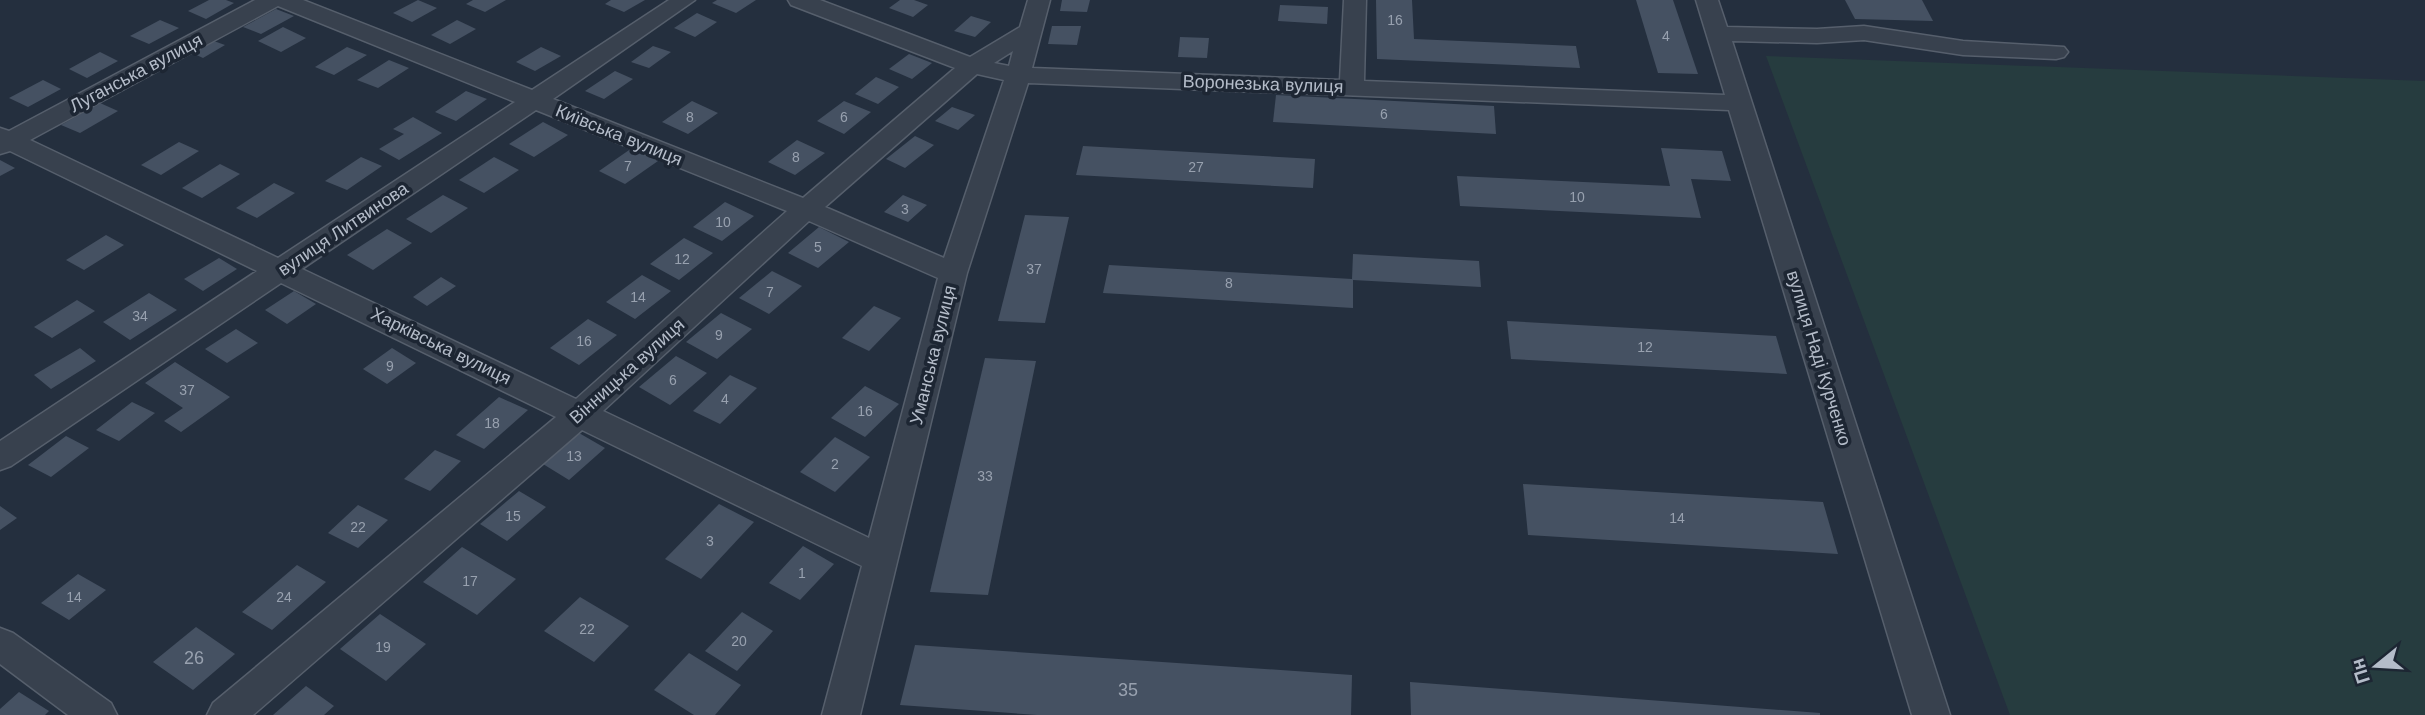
<svg xmlns="http://www.w3.org/2000/svg" width="2425" height="715" font-family="Helvetica,sans-serif">
<style>
.green{fill:#263c3f}
.building{fill:#455162}
.lines{fill:none;stroke-linecap:round;stroke-linejoin:round}
.minor-casing{stroke:#565f6c;stroke-width:3}
.minor{fill:#38414e;fill-rule:evenodd}
.labels{text-anchor:middle;dominant-baseline:central;stroke-width:7;stroke-linejoin:round;paint-order:stroke}
.number-label{font-size:14px;fill:#98a1af}
.street-label{font-size:18px;fill:#b4bcc9;stroke:#1d2633}
.near-number-label{font-size:18px;fill:#98a1af}
</style>
<rect width="100%" height="100%" fill="#242f3e"/>
<path class="green" d="M1766,56L2425,81V715H2010Z"/>
<g class="building">
<path d="M209,0H226L234,3L206,19L188,11Z"/>
<path d="M418,0L437,8L412,22L393,13Z"/>
<path d="M473,0H506L485,12L466,4Z"/>
<path d="M611,0H645L624,12L605,4Z"/>
<path d="M717,0H756L736,13L712,3Z"/>
<path d="M900,0H914L928,5L913,17L889,8Z"/>
<path d="M1062,0H1090L1087,12L1060,11Z"/>
<path d="M1376,0H1412L1414,39L1576,46L1580,68L1377,59Z"/>
<path d="M1636,0H1673L1698,74L1658,73Z"/>
<path d="M1845,0H1922L1933,21L1855,19Z"/>
<path d="M1280,5L1328,7L1327,24L1278,21Z"/>
<path d="M276,9L294,16L261,34L243,27Z"/>
<path d="M697,13L717,22L695,37L674,28Z"/>
<path d="M971,16L991,22L975,37L954,31Z"/>
<path d="M160,20L179,28L149,44L130,36Z"/>
<path d="M457,20L476,29L450,44L431,35Z"/>
<path d="M1052,26H1081L1077,45L1048,44Z"/>
<path d="M283,27L306,38L281,52L258,41Z"/>
<path d="M1180,37L1209,38L1207,58L1178,57Z"/>
<path d="M211,40L225,45L203,58L190,52Z"/>
<path d="M653,46L671,52L649,68L631,62Z"/>
<path d="M347,47L367,55L334,75L315,67Z"/>
<path d="M541,47L561,56L535,71L516,62Z"/>
<path d="M100,52L118,61L87,78L69,69Z"/>
<path d="M909,54L932,63L912,79L889,69Z"/>
<path d="M389,60L409,68L378,88L357,80Z"/>
<path d="M615,71L633,79L604,99L585,91Z"/>
<path d="M876,77L899,87L878,104L855,94Z"/>
<path d="M43,80L61,89L28,107L9,98Z"/>
<path d="M466,91L487,99L456,121L435,112Z"/>
<path d="M1276,95L1494,106L1496,134L1273,122Z"/>
<path d="M692,101L718,113L688,134L662,122Z"/>
<path d="M844,101L871,112L844,134L817,121Z"/>
<path d="M100,103L118,111L80,133L61,125Z"/>
<path d="M952,107L975,115L958,130L935,121Z"/>
<path d="M413,117L442,133L399,160L379,149L404,134L393,129Z"/>
<path d="M543,122L568,135L534,157L509,144Z"/>
<path d="M915,136L934,145L905,168L886,159Z"/>
<path d="M797,140L825,153L795,175L768,162Z"/>
<path d="M179,142L199,151L161,175L141,165Z"/>
<path d="M1083,146L1315,159L1313,188L1076,175Z"/>
<path d="M632,148L658,161L625,184L599,171Z"/>
<path d="M1661,148L1722,151L1731,181L1691,179L1701,218L1460,206L1457,176L1670,186Z"/>
<path d="M361,157L382,166L347,190L325,181Z"/>
<path d="M494,157L519,170L484,193L459,180Z"/>
<path d="M0,160L15,168L0,176Z"/>
<path d="M220,164L240,174L202,198L182,188Z"/>
<path d="M274,183L295,193L257,218L236,208Z"/>
<path d="M443,195L468,208L431,233L406,219Z"/>
<path d="M903,195L927,205L908,222L884,212Z"/>
<path d="M725,202L754,216L722,241L693,227Z"/>
<path d="M1025,215L1069,217L1045,323L998,321Z"/>
<path d="M819,227L849,242L818,268L788,253Z"/>
<path d="M387,229L412,243L373,270L347,255Z"/>
<path d="M106,235L124,245L84,270L66,260Z"/>
<path d="M684,238L713,253L679,280L650,264Z"/>
<path d="M1353,254L1479,261L1481,287L1353,280V308L1103,293L1109,265L1352,279Z"/>
<path d="M219,258L237,269L203,291L184,279Z"/>
<path d="M772,271L802,286L769,314L739,298Z"/>
<path d="M642,275L671,291L635,319L606,302Z"/>
<path d="M441,277L456,286L427,306L413,297Z"/>
<path d="M294,291L316,304L287,324L265,310Z"/>
<path d="M149,293L177,310L130,340L103,322Z"/>
<path d="M77,300L95,311L52,338L34,327Z"/>
<path d="M874,306L901,318L869,351L842,338Z"/>
<path d="M721,313L752,329L717,359L686,342Z"/>
<path d="M588,319L617,335L579,365L550,348Z"/>
<path d="M1507,321L1776,336L1787,374L1511,359Z"/>
<path d="M236,329L258,343L227,363L205,349Z"/>
<path d="M80,348L96,361L51,389L34,375Z"/>
<path d="M392,348L416,363L387,384L363,369Z"/>
<path d="M676,356L707,373L670,405L639,387Z"/>
<path d="M985,358L1036,361L988,595L930,592Z"/>
<path d="M175,362L230,397L181,432L164,421L183,408L145,383Z"/>
<path d="M730,375L757,388L720,424L693,411Z"/>
<path d="M865,386L899,404L865,437L831,418Z"/>
<path d="M499,397L528,410L484,449L456,435Z"/>
<path d="M132,402L155,413L119,441L96,430Z"/>
<path d="M579,433L605,448L569,480L543,464Z"/>
<path d="M66,436L89,448L51,477L28,465Z"/>
<path d="M835,437L870,457L835,492L800,472Z"/>
<path d="M435,450L461,461L430,491L404,479Z"/>
<path d="M1523,484L1823,502L1838,554L1528,535Z"/>
<path d="M519,491L546,507L507,541L480,524Z"/>
<path d="M719,504L754,522L701,579L665,559Z"/>
<path d="M358,505L388,520L358,548L328,533Z"/>
<path d="M0,506L17,518L0,530Z"/>
<path d="M803,546L834,564L800,600L769,583Z"/>
<path d="M462,547L516,579L477,615L423,582Z"/>
<path d="M297,565L326,582L272,630L242,612Z"/>
<path d="M78,574L106,590L69,620L41,603Z"/>
<path d="M580,597L629,626L594,662L544,631Z"/>
<path d="M742,612L773,631L737,671L705,651Z"/>
<path d="M380,614L426,644L386,681L340,649Z"/>
<path d="M196,627L235,654L193,690L153,662Z"/>
<path d="M915,645L1352,675L1351,715H1037L900,705Z"/>
<path d="M689,653L741,685L715,715H694L654,690Z"/>
<path d="M1410,682L1820,713V715H1411Z"/>
<path d="M306,686L334,706L324,715H273Z"/>
<path d="M19,692L49,711L45,715H0V709Z"/>
</g>
<g class="lines">
<defs>
<g id="minor">
<path d="M255,0H303L532,90L669,0H695L553,99L803,198L955,68L791,5L788,0H820L970,57L1020,27L1028,0H1050L1032,68L1340,80L1344,0H1366L1364,81L1725,95L1696,0H1718L1727,27L1817,29L1864,26L1963,41L2064,47L2068,52L2064,57L2056,59L1963,55L1864,40L1817,43L1732,41L1950,715H1912L1729,110L1028,83L967,273L860,715H822L862,566L582,430L253,715H207L213,703L556,417L281,283L11,466L0,470V441L257,271L10,151L0,154V128L9,131ZM278,6L515,102L278,258L30,140ZM1013,51L1009,66L994,63ZM977,74L1004,80L944,258L825,207ZM536,110L787,211L576,399L302,269ZM809,221L938,278L869,538L603,411Z"/>
<path d="M0,628L13,633L111,703L117,715H68L0,664Z"/>
</g>
</defs>
<use href="#minor" class="minor-casing"/>
<use href="#minor" class="minor"/>
</g>
<g class="labels">
<g class="number-label">
<text x="1395" y="20">16</text>
<text x="1666" y="36">4</text>
<text x="1384" y="114">6</text>
<text x="690" y="117">8</text>
<text x="844" y="117">6</text>
<text x="796" y="157">8</text>
<text x="628" y="166">7</text>
<text x="1196" y="167">27</text>
<text x="1577" y="197">10</text>
<text x="905" y="209">3</text>
<text x="723" y="222">10</text>
<text x="818" y="247">5</text>
<text x="682" y="259">12</text>
<text x="1034" y="269">37</text>
<text x="1229" y="283">8</text>
<text x="770" y="292">7</text>
<text x="638" y="297">14</text>
<text x="140" y="316">34</text>
<text x="719" y="335">9</text>
<text x="584" y="341">16</text>
<text x="1645" y="347">12</text>
<text x="390" y="366">9</text>
<text x="673" y="380">6</text>
<text x="187" y="390">37</text>
<text x="725" y="399">4</text>
<text x="865" y="411">16</text>
<text x="492" y="423">18</text>
<text x="574" y="456">13</text>
<text x="835" y="464">2</text>
<text x="985" y="476">33</text>
<text x="513" y="516">15</text>
<text x="1677" y="518">14</text>
<text x="358" y="527">22</text>
<text x="710" y="541">3</text>
<text x="802" y="573">1</text>
<text x="470" y="581">17</text>
<text x="74" y="597">14</text>
<text x="284" y="597">24</text>
<text x="587" y="629">22</text>
<text x="739" y="641">20</text>
<text x="383" y="647">19</text>
</g>
<g class="street-label">
<text transform="translate(136 73) rotate(-28)">Луганська вулиця</text>
<text transform="translate(1263 84) rotate(2)">Воронезька вулиця</text>
<text transform="translate(619 135) rotate(22)">Київська вулиця</text>
<text transform="translate(343 229) rotate(-34)">вулиця Литвинова</text>
<text transform="translate(441 346) rotate(26)">Харківська вулиця</text>
<text transform="translate(933 355) rotate(-76)">Уманська вулиця</text>
<text transform="translate(1819 358) rotate(73)">вулиця Наді Курченко</text>
<text transform="translate(627 371) rotate(-42)">Вінницька вулиця</text>
</g>
<g class="near-number-label">
<text x="194" y="658">26</text>
<text x="1128" y="690">35</text>
</g>
</g>
<g transform="translate(2376 666) rotate(252)" stroke="#1d2633" stroke-width="5" paint-order="stroke">
<path d="M0-5L12 26L0 18L-12 26Z" fill="#b4bcc9"/>
<text y="-10" font-size="19" font-weight="bold" text-anchor="middle" fill="#b4bcc9">Пн</text>
</g>
</svg>
